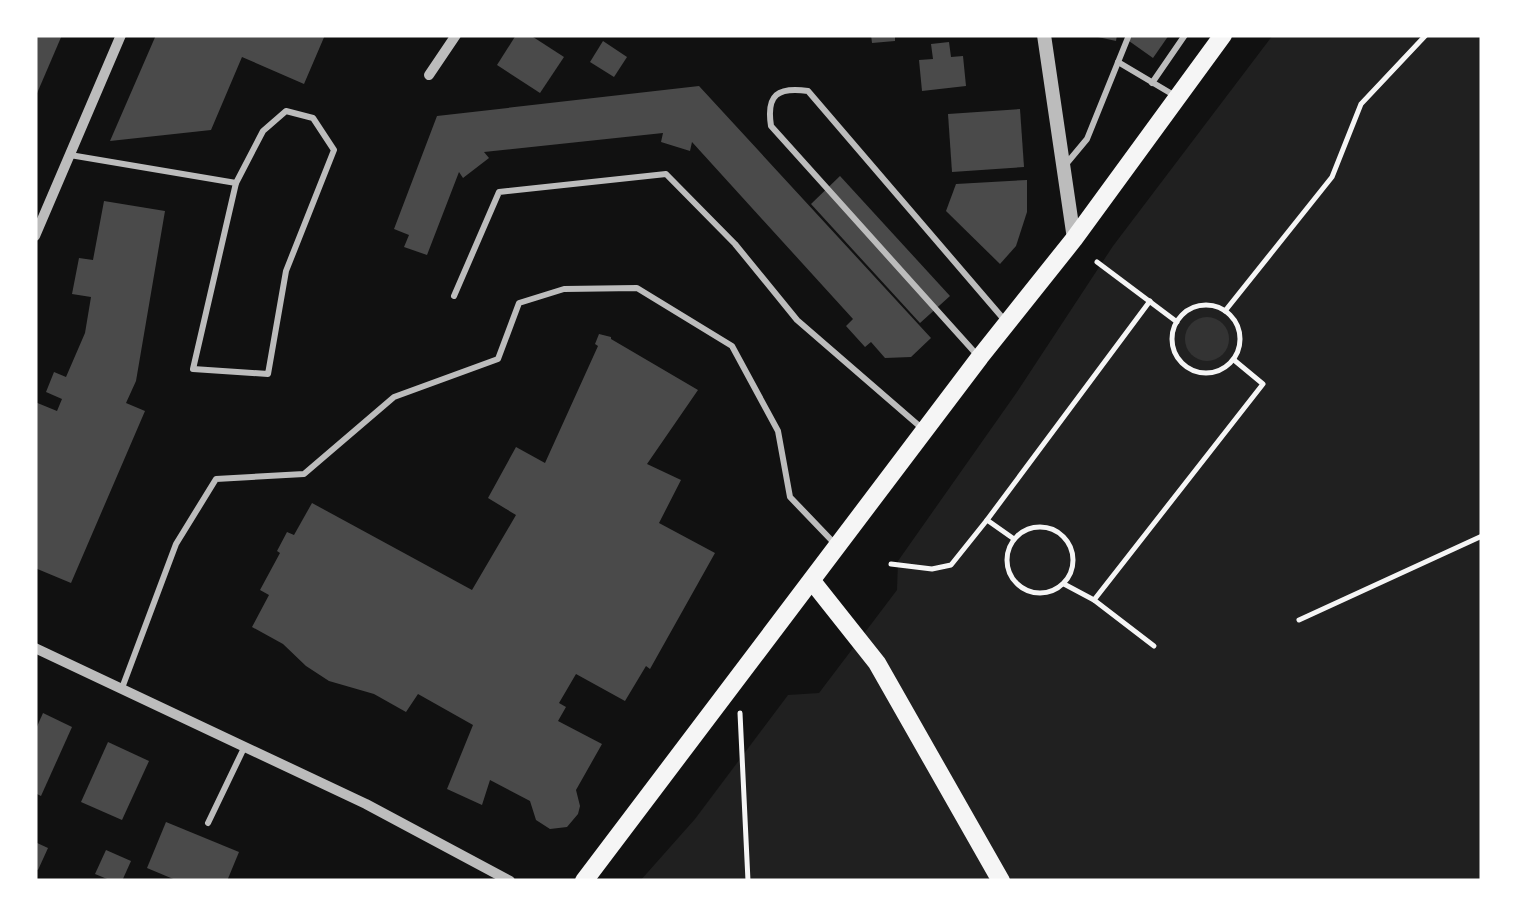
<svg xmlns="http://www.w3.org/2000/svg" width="1517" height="916" font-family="'Varela Round',sans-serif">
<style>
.green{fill:#202020}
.water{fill:#333}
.building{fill:#4a4a4a}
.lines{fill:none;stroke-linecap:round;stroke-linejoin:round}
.path{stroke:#f5f5f5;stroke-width:5}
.service{stroke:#bcbcbc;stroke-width:6}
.minor{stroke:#bcbcbc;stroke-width:10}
.tertiary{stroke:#bcbcbc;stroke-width:14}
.primary{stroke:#f5f5f5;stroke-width:18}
</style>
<rect width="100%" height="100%" fill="#111"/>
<path class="green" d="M1273,35H1482V881H640L695,819L788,695L819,693L897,590L898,561L1017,392L1113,246Z"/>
<circle class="water" cx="1207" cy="339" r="22"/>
<g class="building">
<path d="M35,35H62L35,98Z"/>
<path d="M156,35H325L304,84L242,57L211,130L110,141Z"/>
<path d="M516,35H530L564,57L540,93L497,65Z"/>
<path d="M871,35H895V41L872,43Z"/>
<path d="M1089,35H1117L1116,41Z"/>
<path d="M1133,35H1169L1153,58L1129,41Z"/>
<path d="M603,41L627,57L614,77L590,62Z"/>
<path d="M949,42L951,57L963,56L966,86L922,91L919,60L933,59L931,44Z"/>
<path d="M699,86L931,338L911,357L885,358L871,342L865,347L846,326L853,319L692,142L690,151L661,142L663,133L484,152L489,158L463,178L459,172L427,255L404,247L409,235L394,229L437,116Z"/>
<path d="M1020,109L1024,167L952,172L948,114Z"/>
<path d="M840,176L950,296L920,323L811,204Z"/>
<path d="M1027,180V212L1016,246L1000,264L946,211L956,184Z"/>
<path d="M104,201L165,211L136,381L126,403L145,411L71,583L35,568V402L57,411L62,399L46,392L54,372L66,377L85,333L91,297L72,294L79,258L93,260Z"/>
<path d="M599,334L611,337V339L698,390L647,464L681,480L659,523L715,553L650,669L646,666L625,701L576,674L559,703L566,707L558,721L602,744L576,790L580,806L578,814L567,827L550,829L536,820L530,801L490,780L482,805L447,789L473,725L418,694L406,712L374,694L329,681L306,666L283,644L252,627L269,595L260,590L280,553L277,551L287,532L294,535L312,503L472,590L516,515L488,498L516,447L545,463L598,346L595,344Z"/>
<path d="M43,713L72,727L41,796L35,793V731Z"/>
<path d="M108,742L149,761L122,820L81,802Z"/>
<path d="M166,822L239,852L227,881H178L147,868Z"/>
<path d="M35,842L48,848L38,870L35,869Z"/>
<path d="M106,850L131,861L122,881H112L95,874Z"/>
</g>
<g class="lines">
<g class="path">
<path d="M1097,262L1177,322"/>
<circle cx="1206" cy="339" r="34"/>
<path d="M1225,311L1332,177L1361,104L1426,35"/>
<path d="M987,520L1150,301"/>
<circle cx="1040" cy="560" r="33"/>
<path d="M891,564L932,569L951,565L987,520L1014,539"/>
<path d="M1064,584L1094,600L1154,646"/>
<path d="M1094,600L1263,384L1234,360"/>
<path d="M1299,620L1482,536"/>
<path d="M740,713L748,881"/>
</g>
<g class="service">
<path d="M1118,62L1177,97"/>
<path d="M1152,83L1185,35"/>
<path d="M286,111L313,118L334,150L286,271L268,374L193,369L236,183L263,131Z"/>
<path d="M70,155L236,183"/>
<path d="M1067,163L1087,139L1129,35"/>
<path d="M454,296L499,192L666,174L735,244L797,320L924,430"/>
<path d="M978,356L771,126C766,94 778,87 808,91L1007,323"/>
<path d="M122,688L176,544L216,479L304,474L394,397L498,359L519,303L564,289L637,288L732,346L778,431L790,497L836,545"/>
<path d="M208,823L244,748"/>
</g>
<g class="minor">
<path d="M429,75L456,35"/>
<path d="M35,236L121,35"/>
<path d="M35,648L366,804L510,881"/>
</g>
<path class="tertiary" d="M1044,35L1074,239"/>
<g class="primary">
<path d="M812,581L877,663L1001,881"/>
<path d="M584,881L980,357L1074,239L1223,35"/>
</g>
</g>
<rect width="1517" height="916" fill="none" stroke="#ffffff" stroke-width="75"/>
</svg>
